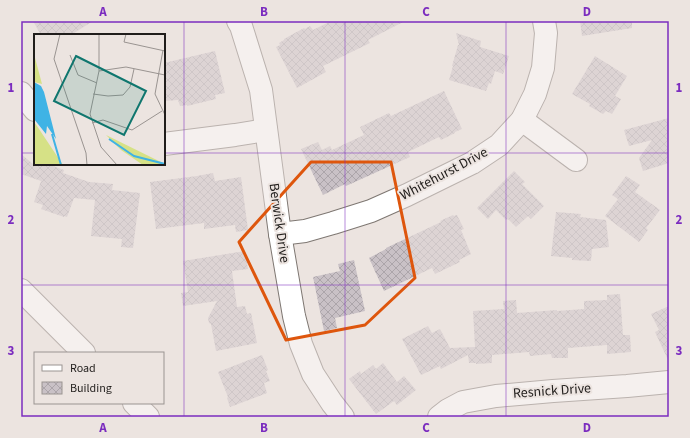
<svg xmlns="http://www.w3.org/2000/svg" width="690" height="438" font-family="'Source Sans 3',sans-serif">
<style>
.building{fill:url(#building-cross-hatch)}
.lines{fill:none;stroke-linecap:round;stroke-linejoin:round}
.minor-casing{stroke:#7e7772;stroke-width:24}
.minor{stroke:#fff;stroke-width:22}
.marked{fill:none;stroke:#de560d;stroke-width:3;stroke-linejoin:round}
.grid{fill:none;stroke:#7b2cbf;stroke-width:1;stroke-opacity:0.55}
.labels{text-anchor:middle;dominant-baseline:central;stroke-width:4;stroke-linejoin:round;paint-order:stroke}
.street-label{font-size:14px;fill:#201d1b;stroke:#ece4e0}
.inset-river{fill:none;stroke:#3fb3e5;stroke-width:2}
.inset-road{fill:none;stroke:#9a9491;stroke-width:1}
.view{fill:#0f766e;fill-opacity:0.15;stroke:#0f766e;stroke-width:2}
.inset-edge{fill:none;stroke:#201d1b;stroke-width:2}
.neatline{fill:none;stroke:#7b2cbf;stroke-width:1.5}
.grid-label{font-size:13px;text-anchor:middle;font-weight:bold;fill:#7b2cbf}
</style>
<defs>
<pattern id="building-cross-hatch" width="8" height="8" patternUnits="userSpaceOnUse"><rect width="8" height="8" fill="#c9c1c6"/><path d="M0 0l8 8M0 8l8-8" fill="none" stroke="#aca5aa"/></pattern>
</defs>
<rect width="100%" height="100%" fill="#ece4e0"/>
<g class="building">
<path d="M33,21H93L71,35H41Z"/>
<path d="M331,21H405L368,40L370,43L323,66L326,72L297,88L276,47L280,45L279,43L284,40V39L304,28L305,29L310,26L313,30Z"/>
<path d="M580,21H632V28L582,36Z"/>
<path d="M456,33L481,41L480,47L509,56L503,74L495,71L491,84L489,83L486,91L449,80L453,66H452L458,45H459Z"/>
<path d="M215,51L225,93L215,95L216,99L187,106V105L180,106L178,100L164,101V63Z"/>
<path d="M595,56L627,76L615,96L621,99L612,114L606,111L603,114L589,106L590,104L572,94Z"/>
<path d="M444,91L462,129L455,132V133L441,140L439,137L408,152L410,157L401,161L346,186L345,184L323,195L301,149L318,142L322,150L330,146L332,150L364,135L360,127L389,113L391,116Z"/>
<path d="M669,118V163L643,171L639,158L652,140L629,146L624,130Z"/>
<path d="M21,154L33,164H47L64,170L63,173L89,182L113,184L112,190L140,193L133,248L121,247L122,239L91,236L95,200L74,198L67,217L64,216V217L41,209L43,205L34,202L41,181L21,174Z"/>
<path d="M514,171L525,182L522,184L544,206L531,219L528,216L516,227L508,219L506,220L496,210L488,219L477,208Z"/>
<path d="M213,173L215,181L241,177L248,230L236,232L235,225L204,229V223L156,229L150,182L197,176Z"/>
<path d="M626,176L640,185L635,192L660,210L646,228L648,230L639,242L605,216L618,199L612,195Z"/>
<path d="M556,212L581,214L580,217L606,220L609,247L592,249L591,261L572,260V258L551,256Z"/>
<path d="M453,215L454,216L457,215L464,229L461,230L471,254L459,260L460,262L435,274L432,268L384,291L369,258L386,249V248L441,222L440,221Z"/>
<path d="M245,251L248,269L232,271L237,307L245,306L247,314L251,313L257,343L216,351L211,324L209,323L208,318L217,301L183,306L181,293L188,292L183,261Z"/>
<path d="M354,260L365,311L335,318L337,328L324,331L313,277L340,271L338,264Z"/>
<path d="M620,294L623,335H630L631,352L607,354V345L568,348V358H552L551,354L530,356L529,352L492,355V363L476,364V363H469L468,355L441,369L440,366L421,375L402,339L428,326L432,333L440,329L450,348L475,347L473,311L504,309L503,301L516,300L517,313L557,310V311L584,309V301L607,300V295Z"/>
<path d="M669,306V362L655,332L659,330L651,314Z"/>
<path d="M262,355L268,370L266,371L270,381L264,383L267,393L230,407L227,398L228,397L218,372Z"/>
<path d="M383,363L397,382L404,376L416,390L397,405L394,401L376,414L349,379L360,371L361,374L373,365L376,369Z"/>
</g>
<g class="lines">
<defs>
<g id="minor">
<path d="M238,21L241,26L261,90L280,234L294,316L301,344L313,374L332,403L343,417"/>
<path d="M21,93L35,110"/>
<path d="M522,120L576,160"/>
<path d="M164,144L235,135L266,130"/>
<path d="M280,234L305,231L333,223L371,211L407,195L472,163L499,145L522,120L535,94L543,68L546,33L544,21"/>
<path d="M21,290L84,353"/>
<path d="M134,403L148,417"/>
<path d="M439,417L448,410L463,402L496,396L553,391L627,386L669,382"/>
</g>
</defs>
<use href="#minor" class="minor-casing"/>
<use href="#minor" class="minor"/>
</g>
<path d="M0 0H690V438H0ZM311,162H391L415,278L365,325L286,340L239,242Z" fill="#ece4e0" fill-opacity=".55" fill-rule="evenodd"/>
<path class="marked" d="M311,162H391L415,278L365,325L286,340L239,242Z"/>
<path class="grid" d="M184,21V417M345,21V417M506,21V417M21,153H35M164,153H669M21,285H669"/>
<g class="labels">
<g class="street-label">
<text transform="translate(444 174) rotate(-28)">Whitehurst Drive</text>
<text transform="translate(279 223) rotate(82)">Berwick Drive</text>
<text transform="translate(552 391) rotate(-4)">Resnick Drive</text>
</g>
</g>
<g transform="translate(34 34)">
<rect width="131" height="131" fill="#ece4e0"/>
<path d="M0,20L8,50L0,48ZM0,88L3,92L29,131H0Z" fill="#d6e186"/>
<path d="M72,101L131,130V131H109L87,116Z" fill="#d6e186"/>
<path d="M0,48L7,52L10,58L22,105L13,92L12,100L0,85Z" fill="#3fb3e5"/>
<path class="inset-river" d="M18,100L27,131M75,105L100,122L131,130"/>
<path class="inset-road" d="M26,0L20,25L52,119L53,131M65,0V37L56,80L67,113L83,131M92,0L90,8L131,17M129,16L121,60L131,81M36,21L44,41L63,49M65,37L92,33L131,41M59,60L74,62L89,61L96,53L100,35M58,89L69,86L98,96L128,77"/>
<path class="view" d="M42,22L112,57L90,101L20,67Z"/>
<rect width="131" height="131" class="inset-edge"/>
</g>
<rect width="690" height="438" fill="none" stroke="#ece4e0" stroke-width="44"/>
<rect x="34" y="352" width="130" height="52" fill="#ece4e0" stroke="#9a9491"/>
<rect x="42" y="365" width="20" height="6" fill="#ffffff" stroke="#9a9491"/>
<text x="70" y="372" font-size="12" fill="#201d1b">Road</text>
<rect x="42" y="382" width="20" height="12" fill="url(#building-cross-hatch)" stroke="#9a9491"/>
<text x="70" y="392" font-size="12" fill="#201d1b">Building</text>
<rect x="22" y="22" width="646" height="394" class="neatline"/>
<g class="grid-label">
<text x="103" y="16">A</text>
<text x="264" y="16">B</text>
<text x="426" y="16">C</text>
<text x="587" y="16">D</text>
<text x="11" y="92">1</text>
<text x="679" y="92">1</text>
<text x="11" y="224">2</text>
<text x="679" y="224">2</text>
<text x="11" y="355">3</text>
<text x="679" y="355">3</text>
<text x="103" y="432">A</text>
<text x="264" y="432">B</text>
<text x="426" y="432">C</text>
<text x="587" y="432">D</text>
</g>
</svg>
